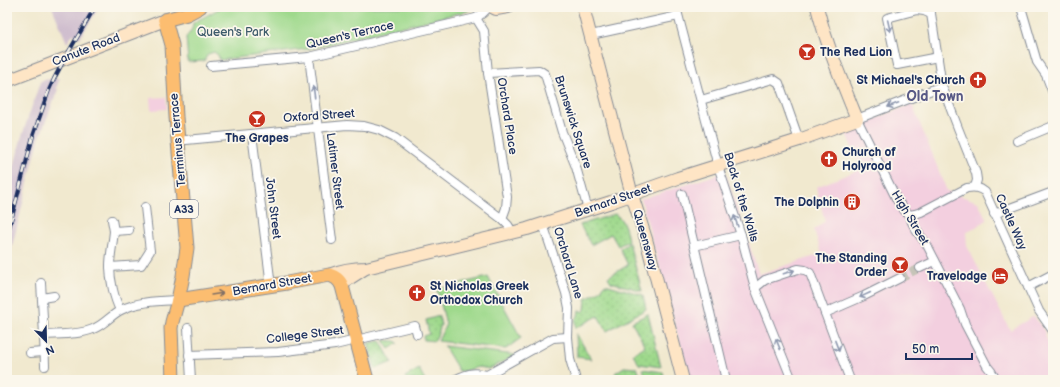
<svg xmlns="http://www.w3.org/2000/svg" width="1060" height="387" font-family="'Balsamiq Sans',sans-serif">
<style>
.built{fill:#f3cfdf}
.industrial{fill:#cfbdce}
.grass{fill:url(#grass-dots);stroke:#5d8475}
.park{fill:#9fd98c;stroke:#5d8475}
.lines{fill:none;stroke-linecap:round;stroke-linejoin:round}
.street-tunnel{stroke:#c6c4b8;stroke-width:8;stroke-dasharray:8 4;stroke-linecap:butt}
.street-casing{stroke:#868c96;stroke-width:10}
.secondary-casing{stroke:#868c96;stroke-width:14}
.primary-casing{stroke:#868c96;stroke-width:15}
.street{stroke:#fff;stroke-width:8}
.secondary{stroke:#fee5c5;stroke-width:12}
.primary{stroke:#fcbd6f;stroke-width:13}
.rail-casing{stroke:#1b2f5e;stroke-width:4}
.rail{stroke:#fbf7ec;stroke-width:2.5;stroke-dasharray:8;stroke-linecap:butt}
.oneway{stroke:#8d97ae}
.oneway2{stroke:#806f66}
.labels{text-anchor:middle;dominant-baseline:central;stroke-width:3.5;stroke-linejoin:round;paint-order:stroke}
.shield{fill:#fbf7ec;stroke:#5e6b89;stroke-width:1}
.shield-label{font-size:11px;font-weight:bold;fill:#1b2f5e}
.park-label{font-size:12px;fill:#3c5a6a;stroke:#fbf7ec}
.street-label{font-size:12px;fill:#1b2f5e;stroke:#fbf7ec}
.poi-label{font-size:12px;font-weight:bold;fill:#1b2f5e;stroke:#fbf7ec;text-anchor:end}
.quarter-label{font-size:14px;font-weight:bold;fill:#585986;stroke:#fbf7ec}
</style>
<defs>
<pattern id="grass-dots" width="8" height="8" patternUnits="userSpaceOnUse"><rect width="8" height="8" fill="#9fd98c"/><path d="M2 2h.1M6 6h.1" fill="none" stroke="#88bb7b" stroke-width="1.8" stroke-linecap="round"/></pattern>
</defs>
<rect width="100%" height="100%" fill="#fbf7ec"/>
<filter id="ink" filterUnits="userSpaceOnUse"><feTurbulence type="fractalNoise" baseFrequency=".025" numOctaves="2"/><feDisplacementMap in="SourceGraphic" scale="8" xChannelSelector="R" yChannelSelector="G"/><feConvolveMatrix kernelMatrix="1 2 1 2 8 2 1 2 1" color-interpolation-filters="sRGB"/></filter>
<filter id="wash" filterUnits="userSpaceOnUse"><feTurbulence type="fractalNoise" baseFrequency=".012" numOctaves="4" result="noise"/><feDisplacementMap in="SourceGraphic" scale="16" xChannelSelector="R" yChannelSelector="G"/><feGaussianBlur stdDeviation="0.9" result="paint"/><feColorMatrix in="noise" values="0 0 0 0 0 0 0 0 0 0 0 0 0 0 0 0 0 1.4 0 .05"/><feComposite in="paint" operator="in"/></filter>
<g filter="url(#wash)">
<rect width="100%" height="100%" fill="#f1e9cf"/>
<g class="built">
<path d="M166,97L167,109L151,110L150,98Z"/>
<path d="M912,104L947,191L978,202L987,220L966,233L967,246L1010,330L1034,316L1045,332L1046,338L1053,350V380H690L641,199L725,172L759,274L822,254L814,230L825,221L816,187L861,169L846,133L870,121Z"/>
</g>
<g class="industrial">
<path d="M52,7H99L80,38L73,34L67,43Z"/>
<path d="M60,78L56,88L58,89L39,139L13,242L7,271V195L21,139L40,82L43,80Z"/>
</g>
<g class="grass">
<path d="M615,214C625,221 626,230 628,241L618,246L611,234L591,245L580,225Z"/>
<path d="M629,243L642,291L611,282L608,277L628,265L620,249Z"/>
<path d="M605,284L643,295L646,309L607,331L598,316L576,328L575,320L578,316L579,310L583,312L585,310L586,299L600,291Z"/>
<path d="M648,314L661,367L639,364L633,354L645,346L632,322Z"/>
<path d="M439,316L441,325L435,341L424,340L423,336L429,334L426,320Z"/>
<path d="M576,333L591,359L577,357Z"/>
<path d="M383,340L395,341L398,343L389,349Z"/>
<path d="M380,341L392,362L375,369L368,343Z"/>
<path d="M624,367L637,368L640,374L629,380H619L615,373Z"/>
<path d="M642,369L663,372L665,380H648Z"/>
</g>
<g class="park">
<path d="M222,7H472L468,11L308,49L220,60L218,55L214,52L208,54L204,61L188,62L186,37C190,33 193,29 193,23Z"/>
<path d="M488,277L521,338L506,349L438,341L446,324L437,289Z"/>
<path d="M444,346L516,355L489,369L479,367L464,371H459Z"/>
<path d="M419,369L425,380H407L405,377Z"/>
</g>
</g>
<g filter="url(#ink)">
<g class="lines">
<path class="street-tunnel" d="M900,278L920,268"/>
<defs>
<g id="street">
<path d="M676,7L718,166L741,235L755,288L792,380"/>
<path d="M930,7L942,86L958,128L976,173L977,180L975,187"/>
<path d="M1021,7L1037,62L1046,75L1053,93"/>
<path d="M931,14L924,11L917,10L887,18L897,65L938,57"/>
<path d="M476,18L484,31L488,73L507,197L506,208L502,219"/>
<path d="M591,35L678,16"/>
<path d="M309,57L324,177L332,240"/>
<path d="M211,66L309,57L476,18L483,13L489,7"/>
<path d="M488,73L539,70L545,74L562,132L576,167L588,210"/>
<path d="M942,86L857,119L897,200L905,211L910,215C912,226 918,234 926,243L960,309L965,324L987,366L991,371L996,380"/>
<path d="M701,100L773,79L779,83L799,140"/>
<path d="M252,134L271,286"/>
<path d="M186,140L347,125L364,126L379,130L395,138L502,219L508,225L513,233"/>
<path d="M1017,141L1053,126"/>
<path d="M682,194L726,380"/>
<path d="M994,214L1053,192"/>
<path d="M910,215L915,214L921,212L967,188C974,187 979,187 985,192L1039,311L1053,331"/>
<path d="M112,220L114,231"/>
<path d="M543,224L566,293L569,308L568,337L570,359L576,380"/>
<path d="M694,246L741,235"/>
<path d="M110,267L141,265L150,251L145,207"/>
<path d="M920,268L935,261"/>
<path d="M41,283L44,335L45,366"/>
<path d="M1028,287L1053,274"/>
<path d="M755,288L765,280L798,269L805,270L810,273L850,380"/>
<path d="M42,298L54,296"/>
<path d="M120,310C114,298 110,280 110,266C110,254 113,243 114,231L129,230"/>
<path d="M825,313L864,296L900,278"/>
<path d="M188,328L191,380"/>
<path d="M44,335C60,334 79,335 93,329C104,325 111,315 121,310C138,301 159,301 178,300"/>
<path d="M30,353L44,352"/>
<path d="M189,355L278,352L335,345L415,326L417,334"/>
<path d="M454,380C467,374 472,371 487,375"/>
<path d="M484,380L487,375L553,338L568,337"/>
</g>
<g id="secondary">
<path d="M492,7L496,9L508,7"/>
<path d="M583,7L632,195L646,239L683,380"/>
<path d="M7,81L165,20"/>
<path d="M329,275C341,270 352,268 366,268L527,229L611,202L678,178L799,140L857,119C842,82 827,46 817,7"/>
<path d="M342,286L347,280L364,269"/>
</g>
<g id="primary">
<path d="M165,20L172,45L176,117L187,248L183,276L178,300L172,322L171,328L173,380"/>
<path d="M165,20L187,14L200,7"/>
<path d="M178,300L287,283L329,275C335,277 339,279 342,286L367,380"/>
</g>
</defs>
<use href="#street" class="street-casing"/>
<use href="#secondary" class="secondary-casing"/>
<use href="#primary" class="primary-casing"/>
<use href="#street" class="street"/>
<use href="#secondary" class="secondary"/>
<use href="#primary" class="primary"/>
<defs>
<path id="rail" d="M7,236L33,136L49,90L54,79L65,58L95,7"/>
</defs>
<use href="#rail" class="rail-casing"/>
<use href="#rail" class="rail"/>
</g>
<defs><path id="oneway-shaft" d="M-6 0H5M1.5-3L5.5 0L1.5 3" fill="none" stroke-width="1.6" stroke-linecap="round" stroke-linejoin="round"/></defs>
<g class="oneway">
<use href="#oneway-shaft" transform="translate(889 26) rotate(77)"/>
<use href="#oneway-shaft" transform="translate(314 92) rotate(-97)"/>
<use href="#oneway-shaft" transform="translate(893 105) rotate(159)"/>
<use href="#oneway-shaft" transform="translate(736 221) rotate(-109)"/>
<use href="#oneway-shaft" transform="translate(789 272) rotate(-18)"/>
<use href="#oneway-shaft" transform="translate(865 295) rotate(155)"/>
<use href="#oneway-shaft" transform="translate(778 344) rotate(-112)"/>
<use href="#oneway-shaft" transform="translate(837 346) rotate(69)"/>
</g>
<use class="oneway2" href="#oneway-shaft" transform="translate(217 294) rotate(-9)"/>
</g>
<defs>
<symbol id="bar-disc" viewBox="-11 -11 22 22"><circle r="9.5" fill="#c8321e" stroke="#fbf7ec"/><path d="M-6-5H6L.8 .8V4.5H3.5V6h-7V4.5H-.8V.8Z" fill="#fff"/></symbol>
<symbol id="church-disc" viewBox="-11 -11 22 22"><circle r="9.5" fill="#c8321e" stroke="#fbf7ec"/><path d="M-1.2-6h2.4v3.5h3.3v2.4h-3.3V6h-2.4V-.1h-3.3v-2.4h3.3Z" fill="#fff"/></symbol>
<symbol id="building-disc" viewBox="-11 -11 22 22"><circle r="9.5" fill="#c8321e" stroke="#fbf7ec"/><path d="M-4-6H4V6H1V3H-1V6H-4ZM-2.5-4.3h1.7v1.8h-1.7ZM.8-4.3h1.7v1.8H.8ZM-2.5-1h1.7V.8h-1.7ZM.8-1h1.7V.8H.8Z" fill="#fff"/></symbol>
<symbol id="hotel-disc" viewBox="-11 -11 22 22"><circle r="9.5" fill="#c8321e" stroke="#fbf7ec"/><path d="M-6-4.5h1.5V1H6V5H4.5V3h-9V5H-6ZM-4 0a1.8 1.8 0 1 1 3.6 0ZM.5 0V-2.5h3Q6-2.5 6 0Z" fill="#fff"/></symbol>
</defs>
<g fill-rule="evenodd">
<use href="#bar-disc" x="797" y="42" width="20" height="20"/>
<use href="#church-disc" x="968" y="70" width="20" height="20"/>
<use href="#bar-disc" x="247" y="109" width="20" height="20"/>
<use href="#church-disc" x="819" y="149" width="20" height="20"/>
<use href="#building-disc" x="842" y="192" width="20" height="20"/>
<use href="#bar-disc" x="890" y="255" width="20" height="20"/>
<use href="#hotel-disc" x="990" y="266" width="20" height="20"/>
<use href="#church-disc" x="407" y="283" width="20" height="20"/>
</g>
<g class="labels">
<rect class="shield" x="170" y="200" width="28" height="18" rx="3"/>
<g class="shield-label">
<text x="184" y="209">A33</text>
</g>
<g class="park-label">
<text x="233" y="32">Queen's Park</text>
</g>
<g class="street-label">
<text transform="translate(350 35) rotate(-13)">Queen's Terrace</text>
<text transform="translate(86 50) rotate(-21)">Canute Road</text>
<text transform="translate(319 116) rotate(-4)">Oxford Street</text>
<text transform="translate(507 116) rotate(81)">Orchard Place</text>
<text transform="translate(573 122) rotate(72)">Brunswick Square</text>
<text transform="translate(178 140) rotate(-95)">Terminus Terrace</text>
<text transform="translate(335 171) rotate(83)">Latimer Street</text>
<text transform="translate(741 197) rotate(73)">Back of the Walls</text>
<text transform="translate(613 201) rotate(-19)">Bernard Street</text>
<text transform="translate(273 208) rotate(83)">John Street</text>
<text transform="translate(910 218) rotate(59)">High Street</text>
<text transform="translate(1011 222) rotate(66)">Castle Way</text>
<text transform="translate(645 240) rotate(74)">Queensway</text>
<text transform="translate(568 263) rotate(73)">Orchard Lane</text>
<text transform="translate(272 285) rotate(-10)">Bernard Street</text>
<text transform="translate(305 335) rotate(-7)">College Street</text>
</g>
<g class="poi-label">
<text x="820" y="52" text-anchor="start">The Red Lion</text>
<text x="965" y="80">St Michael's Church</text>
<text x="257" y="138" text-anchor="middle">The Grapes</text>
<text x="842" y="152" text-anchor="start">Church of<tspan x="842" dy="14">Holyrood</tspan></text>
<text x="839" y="202">The Dolphin</text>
<text x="887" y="258">The Standing<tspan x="887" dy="14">Order</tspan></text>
<text x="987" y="276">Travelodge</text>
<text x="430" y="286" text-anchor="start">St Nicholas Greek<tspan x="430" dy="14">Orthodox Church</tspan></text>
</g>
<g class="quarter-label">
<text x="935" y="96">Old Town</text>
</g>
</g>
<rect width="1060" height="387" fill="none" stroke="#fbf7ec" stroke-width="24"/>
<g transform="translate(46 341) rotate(157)" stroke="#fbf7ec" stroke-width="3" paint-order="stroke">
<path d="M0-3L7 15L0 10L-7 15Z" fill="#1b2f5e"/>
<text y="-6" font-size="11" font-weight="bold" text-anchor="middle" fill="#1b2f5e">N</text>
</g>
<path d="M906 353v6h66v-6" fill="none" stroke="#1b2f5e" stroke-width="2"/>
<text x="912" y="353" font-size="12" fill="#1b2f5e" stroke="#fbf7ec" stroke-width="3" paint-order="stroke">50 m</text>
</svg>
